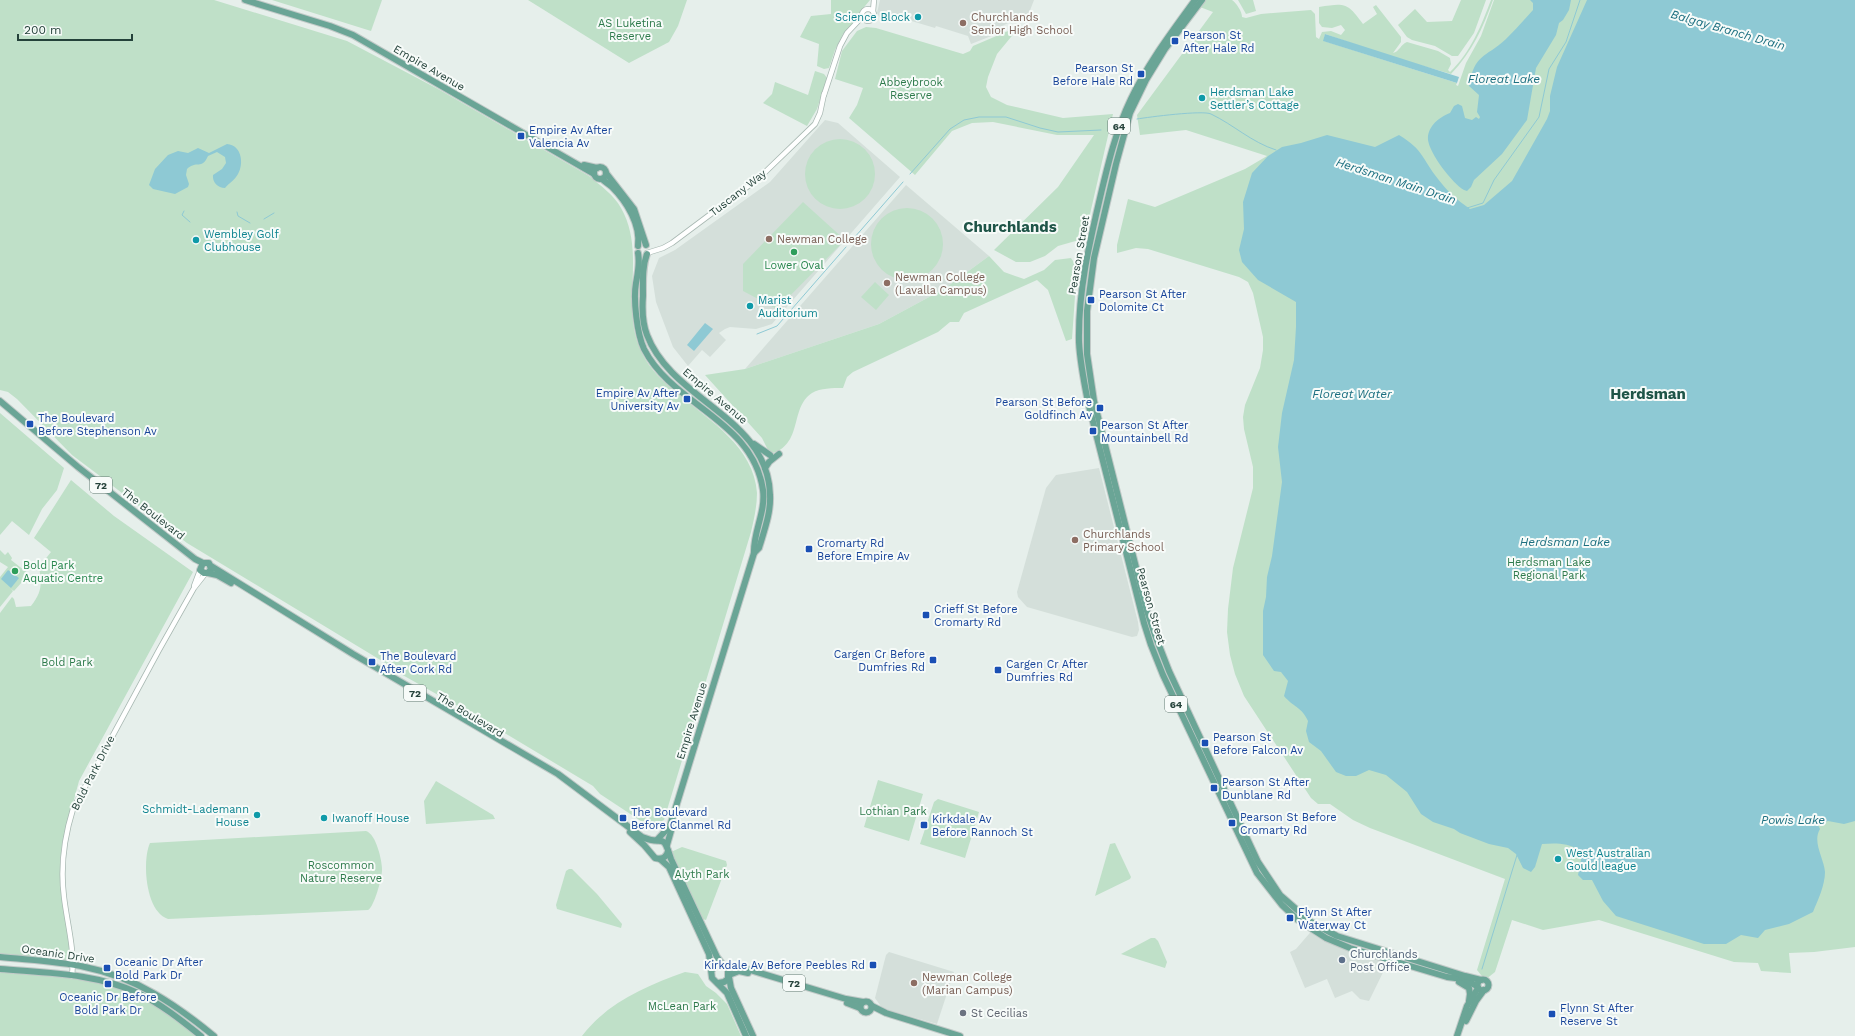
<svg xmlns="http://www.w3.org/2000/svg" width="1855" height="1036" font-family="'Work Sans',sans-serif">
<style>
.built{fill:#d4dfda}
.green{fill:#bfe0c8}
.water{fill:#8ec9d4}
.lines{fill:none;stroke-linecap:round;stroke-linejoin:round}
.stream{stroke:#8ec9d4;stroke-width:1}
.minor-casing{stroke:#a8b8b2;stroke-width:6}
.major-casing{stroke:#c2cac8;stroke-width:8}
.minor{stroke:#fff;stroke-width:4.5}
.major{stroke:#6aa596;stroke-width:6}
.culture-dot{fill:#0f9aa8;stroke:#f7fbf9;stroke-width:1.5}
.education-dot{fill:#8d6e63;stroke:#f7fbf9;stroke-width:1.5}
.transit-dot{fill:#1a4fb4;stroke:#f7fbf9;stroke-width:1.5}
.leisure-dot{fill:#2e9e5b;stroke:#f7fbf9;stroke-width:1.5}
.service-dot{fill:#5c6f8a;stroke:#f7fbf9;stroke-width:1.5}
.worship-dot{fill:#6b7280;stroke:#f7fbf9;stroke-width:1.5}
.labels{text-anchor:middle;dominant-baseline:central;stroke-width:4;stroke-linejoin:round;paint-order:stroke}
.shield{fill:#f7fbf9;stroke:#637a73;stroke-width:1}
.shield-label{font-size:10px;font-weight:bold;fill:#24423a}
.culture-label{font-size:11px;fill:#0d838f;stroke:#f7fbf9;text-anchor:start}
.education-label{font-size:11px;fill:#785e54;stroke:#f7fbf9;text-anchor:start}
.park-label{font-size:11px;fill:#2d7a4b;stroke:#f7fbf9}
.transit-label{font-size:11px;fill:#164399;stroke:#f7fbf9;text-anchor:start}
.street-label{font-size:11px;fill:#24423a;stroke:#f7fbf9}
.leisure-label{font-size:11px;fill:#27864d;stroke:#f7fbf9}
.service-label{font-size:11px;fill:#4e5e75;stroke:#f7fbf9;text-anchor:start}
.worship-label{font-size:11px;fill:#5b616d;stroke:#f7fbf9;text-anchor:start}
.water-label{font-size:12px;font-style:italic;fill:#1c6f80;stroke:#f7fbf9}
.district-label{font-size:15px;font-weight:bold;fill:#1f5548;stroke:#f7fbf9}
</style>
<rect width="100%" height="100%" fill="#e6efeb"/>
<g class="built">
<path d="M880,0H1034L1029,13L1002,26L1004,31L971,44L968,36L936,26L935,28L888,14L886,20L880,18L877,13Z"/>
<path d="M825,120L838,123L900,177L772,324L756,329L730,327L725,329L719,333L726,340L710,357L702,350L688,366L673,347L656,302L652,276L659,258L675,250L770,182Z"/>
<path d="M906,185L989,256L944,289L879,324L745,369Z"/>
<path d="M1099,468L1138,622L1139,630L1137,636L1132,637L1027,607L1018,597L1017,592L1046,488L1056,475Z"/>
<path d="M1315,927L1346,943L1391,956L1369,1001L1360,999L1352,991L1335,998L1327,979L1305,988L1290,952L1296,949Z"/>
<path d="M889,952L954,972L937,1024L882,1008L875,998L886,955Z"/>
</g>
<g class="green">
<path d="M0,0H214L347,41L438,89L589,176C601,186 614,195 621,208C647,253 619,308 642,353C650,370 664,382 678,394C710,421 754,447 757,493C757,506 754,519 751,532L664,820L650,827L600,794L593,786L488,723L399,673L392,667L187,543L96,473L72,455L17,399L8,392L0,390Z"/>
<path d="M272,0H382L371,31Z"/>
<path d="M528,0H687L678,26L669,42L629,63Z"/>
<path d="M831,0H870L860,12L859,18L843,34L835,50L829,68L824,69L817,66L819,44L800,37L811,16L831,14Z"/>
<path d="M1206,0H1232C1236,3 1242,11 1242,17L1246,18L1261,14L1311,10L1315,14L1316,37L1319,39L1322,32L1331,31L1341,35L1345,30L1341,25L1332,28L1322,27L1319,23V7C1345,3 1347,2 1363,24L1377,14L1373,7L1376,5L1401,37V42L1393,53C1399,52 1401,44 1407,42L1438,51L1450,58L1451,64L1448,70L1450,72C1471,52 1481,26 1491,0H1493C1483,28 1472,52 1451,74L1392,57L1325,34L1324,41L1457,83L1456,85L1458,86L1466,63L1481,36L1494,0H1855V947L1814,952L1789,953L1791,973L1761,971L1758,963L1734,962L1599,920L1543,930L1512,920L1495,972L1485,980L1477,970L1505,879L1370,828L1353,820L1330,804H1318L1311,798L1244,696L1235,674L1230,655L1227,632L1228,609L1233,568L1253,488V467L1244,429L1243,417L1245,405L1260,368L1263,350V337L1253,293L1248,282L1239,277L1148,249L1136,248L1117,253V245L1128,199L1155,207L1245,169L1267,156L1186,130L1140,135L1137,115L1213,12L1200,7Z"/>
<path d="M1238,0H1253L1256,11L1246,14Z"/>
<path d="M1461,0H1486L1474,33L1458,56H1452L1435,46L1412,40L1407,37L1398,25L1415,9L1427,22L1452,21Z"/>
<path d="M1020,26L997,54L988,77L986,87L991,97L1007,105L1063,118L1113,114L1087,227L1079,240L1058,246L1045,256L1030,262H1016L994,250L1058,187L1094,135H1057L993,122L972,123L952,131L915,175L849,118L857,105L863,88L835,79L842,51L857,31L866,27L876,28L963,54L970,51L973,46Z"/>
<path d="M815,71L824,74L827,78L817,109L807,126L763,103L772,94L775,82L808,95Z"/>
<circle cx="840" cy="174" r="35"/>
<path d="M803,202L845,240L777,309L743,291V264Z"/>
<circle cx="907" cy="244" r="36"/>
<path d="M989,256L1004,272L1024,279L1044,270L1055,260L1071,258L1077,267L1072,339L1066,341L1048,290L1037,280L964,313L959,322H950L938,332L853,372L847,377L843,388C832,388 821,388 812,393C789,408 804,445 770,454L762,438L705,375L745,369L879,324L944,289Z"/>
<path d="M875,282L889,295L876,310L861,297Z"/>
<path d="M0,413L64,468L57,490L42,509L29,535L12,521L0,535Z"/>
<path d="M71,480L114,516L193,572L79,781L62,844L60,862L62,898L72,963L0,954V613L12,597L14,599L16,607L31,606C42,592 42,584 39,567L51,552L34,538Z"/>
<path d="M0,550L5,555L8,552L12,558L11,560L29,574L14,591L11,589L13,591L0,607V577L8,567L0,562Z"/>
<path d="M878,780L923,794L909,841L864,827Z"/>
<path d="M436,781L493,815L495,819L426,824L424,801Z"/>
<path d="M938,799L979,812L965,858L920,844L934,802Z"/>
<path d="M366,831C376,834 382,860 382,870C382,878 374,907 368,910L168,919C145,912 142,860 150,843Z"/>
<path d="M1115,843L1131,877L1130,879L1095,896L1110,844Z"/>
<path d="M682,847L726,861L727,865L706,920L702,919L673,859L671,852Z"/>
<path d="M569,869H572L597,894L622,924L621,928L557,909L556,905L566,871Z"/>
<path d="M1151,938H1155L1158,941L1167,962L1165,968L1121,954Z"/>
<path d="M0,972C45,976 96,975 138,995C159,1006 179,1022 198,1036H0Z"/>
<path d="M685,972L698,974L706,986L716,993L727,1004L741,1036H582C608,1002 646,986 685,972Z"/>
</g>
<g class="water">
<path d="M1530,0H1571L1569,10L1563,20L1559,23L1556,35L1536,68L1527,120L1502,154L1474,180L1471,187L1467,191L1464,190C1452,183 1430,154 1428,140C1427,127 1439,117 1450,113L1454,106L1458,104L1462,106L1465,118L1472,120L1476,117L1479,119L1480,117L1477,112L1479,95L1469,86C1475,53 1484,59 1506,39C1515,30 1524,20 1533,10V3Z"/>
<path d="M1587,0H1855V821L1844,824L1828,821L1818,825L1820,829C1812,842 1824,858 1825,872C1825,885 1818,900 1813,912L1789,924L1765,930L1758,938L1741,935L1726,944H1704L1616,916L1603,901L1592,880H1583L1578,875L1581,860L1579,850C1568,843 1556,843 1542,844L1535,867L1531,872L1523,868L1516,854L1508,848L1489,844L1460,833L1454,829L1433,822L1421,814L1407,792L1386,775L1369,770L1356,776H1346L1336,772L1321,751L1309,742L1306,731L1308,721C1301,706 1293,707 1284,696L1288,681L1281,672L1274,671L1263,655V611L1266,597L1267,577L1272,556L1282,482L1278,447L1282,413L1294,360L1296,327V302L1258,280L1242,262L1239,250L1244,229L1243,202L1252,173L1268,156L1282,147L1301,143L1327,135L1375,147L1399,135C1424,150 1422,159 1438,179C1447,191 1457,200 1470,209L1484,205L1512,181L1547,119L1550,111V96L1557,67Z"/>
<path d="M1325,34L1459,77L1457,83L1323,41Z"/>
<path d="M227,144C242,145 244,164 238,174C235,180 229,183 225,188C218,188 212,182 213,175L222,169L226,163L225,157L217,152L208,156C202,170 196,160 187,169L186,175L189,184L188,187L175,194L153,189L149,185L155,169L168,155L178,151L188,153L198,148L209,153Z"/>
<path d="M705,323L713,329L694,351L687,345Z"/>
<path d="M8,570L19,578L11,588L1,579Z"/>
</g>
<g class="lines">
<g class="stream">
<path d="M1137,119C1149,117 1203,110 1211,114C1234,125 1251,142 1276,150"/>
<path d="M910,174L950,129L964,120L979,117H1006L1040,128L1058,132L1101,130"/>
<path d="M1467,208L1483,203L1494,180L1539,117L1549,69L1566,42L1580,0"/>
<path d="M184,211L182,215L190,222"/>
<path d="M237,212L238,216L250,223"/>
<path d="M264,219L274,213"/>
<path d="M854,238L903,182"/>
<path d="M757,334L777,326L846,247"/>
<path d="M1482,969L1517,855"/>
</g>
<defs>
<g id="minor">
<circle cx="868" cy="15" r="6"/>
<path d="M873,11L874,0"/>
<path d="M824,95L840,46L847,33L862,17"/>
<path d="M647,253L663,248L672,243L759,178L815,124L820,113L824,94"/>
<path d="M194,586L200,570"/>
<path d="M72,976C75,950 67,923 64,897C60,866 64,838 73,809L159,650L194,588L205,574"/>
</g>
<g id="major">
<path d="M245,0L330,26L353,35L594,174"/>
<path d="M1195,0C1172,32 1148,63 1131,99C1116,130 1108,164 1100,198C1089,245 1078,292 1079,342C1080,362 1084,382 1088,402L1144,623L1151,645L1163,675L1257,873L1282,905L1298,920L1326,938L1350,948L1447,977L1463,979L1477,986"/>
<path d="M1202,0L1165,49L1146,80L1130,113L1116,164L1094,258L1087,311V354L1094,401L1147,611L1155,635L1169,671L1258,862L1280,895L1311,922L1337,936L1465,976L1481,980"/>
<path d="M584,165L597,168"/>
<circle cx="600" cy="173" r="6"/>
<path d="M606,173L634,209L646,245"/>
<path d="M602,179C605,182 609,184 612,187C627,202 641,225 638,246"/>
<path d="M638,253C640,264 638,272 636,283C633,299 637,334 644,349C673,406 753,420 763,490C766,512 753,532 754,553L670,826L657,840"/>
<path d="M647,254C642,267 643,282 643,296C642,309 642,322 647,335C672,401 768,417 770,495C771,513 764,531 759,548L754,553"/>
<path d="M0,401L78,467L195,559L203,563H209L211,569L208,573H204L200,570L203,563"/>
<path d="M754,444L770,455"/>
<path d="M765,468L769,462L779,454"/>
<path d="M211,566L353,654L558,774L642,837C664,847 662,830 671,859L717,957L723,965"/>
<path d="M208,573L217,575L231,583"/>
<path d="M630,832L644,845L655,858C662,860 667,857 668,851"/>
<path d="M667,845L671,831L670,826"/>
<path d="M660,859L669,867L709,954L712,978L727,993L746,1036"/>
<path d="M0,957C28,960 58,961 85,967C135,977 175,1004 214,1036"/>
<path d="M725,966H734L750,970L846,999L863,1002"/>
<path d="M0,969C46,973 95,973 138,993C161,1004 181,1020 201,1036"/>
<path d="M712,970C716,963 724,963 728,970V979L724,982L718,983"/>
<path d="M729,975L739,971L748,973"/>
<path d="M729,977L731,988L753,1036"/>
<circle cx="1483" cy="985" r="5.5"/>
<path d="M1459,982L1469,988L1470,994L1469,1001"/>
<circle cx="866" cy="1007" r="5.5"/>
<path d="M847,1003L860,1008"/>
<path d="M872,1006L886,1013L960,1036"/>
<path d="M1466,1021L1476,1001L1484,990"/>
<path d="M1457,1036L1467,1006L1478,988"/>
</g>
</defs>
<use href="#minor" class="minor-casing"/>
<use href="#major" class="major-casing"/>
<use href="#minor" class="minor"/>
<use href="#major" class="major"/>
</g>
<g class="culture-dot">
<circle cx="918" cy="17" r="4"/>
<circle cx="1202" cy="98" r="4"/>
<circle cx="196" cy="240" r="4"/>
<circle cx="750" cy="306" r="4"/>
<circle cx="257" cy="815" r="4"/>
<circle cx="324" cy="818" r="4"/>
<circle cx="1558" cy="859" r="4"/>
</g>
<g class="education-dot">
<circle cx="963" cy="23" r="4"/>
<circle cx="769" cy="239" r="4"/>
<circle cx="887" cy="283" r="4"/>
<circle cx="1075" cy="540" r="4"/>
<circle cx="914" cy="983" r="4"/>
</g>
<g class="transit-dot">
<rect x="1171" y="37" width="8" height="8" rx="2"/>
<rect x="1137" y="70" width="8" height="8" rx="2"/>
<rect x="517" y="132" width="8" height="8" rx="2"/>
<rect x="1087" y="296" width="8" height="8" rx="2"/>
<rect x="683" y="395" width="8" height="8" rx="2"/>
<rect x="1096" y="404" width="8" height="8" rx="2"/>
<rect x="26" y="420" width="8" height="8" rx="2"/>
<rect x="1089" y="427" width="8" height="8" rx="2"/>
<rect x="805" y="545" width="8" height="8" rx="2"/>
<rect x="922" y="611" width="8" height="8" rx="2"/>
<rect x="929" y="656" width="8" height="8" rx="2"/>
<rect x="368" y="658" width="8" height="8" rx="2"/>
<rect x="994" y="666" width="8" height="8" rx="2"/>
<rect x="1201" y="739" width="8" height="8" rx="2"/>
<rect x="1210" y="784" width="8" height="8" rx="2"/>
<rect x="619" y="814" width="8" height="8" rx="2"/>
<rect x="1228" y="819" width="8" height="8" rx="2"/>
<rect x="920" y="821" width="8" height="8" rx="2"/>
<rect x="1286" y="914" width="8" height="8" rx="2"/>
<rect x="869" y="961" width="8" height="8" rx="2"/>
<rect x="103" y="964" width="8" height="8" rx="2"/>
<rect x="104" y="980" width="8" height="8" rx="2"/>
<rect x="1548" y="1010" width="8" height="8" rx="2"/>
</g>
<g class="leisure-dot">
<circle cx="794" cy="252" r="4"/>
<circle cx="15" cy="571" r="4"/>
</g>
<circle class="service-dot" cx="1342" cy="960" r="4"/>
<circle class="worship-dot" cx="963" cy="1013" r="4"/>
<g class="labels">
<g class="shield">
<rect x="1108" y="118" width="22" height="16" rx="3"/>
<rect x="90" y="477" width="22" height="16" rx="3"/>
<rect x="404" y="685" width="22" height="16" rx="3"/>
<rect x="1165" y="696" width="22" height="16" rx="3"/>
<rect x="783" y="975" width="22" height="16" rx="3"/>
</g>
<g class="shield-label">
<text x="1119" y="126">64</text>
<text x="101" y="485">72</text>
<text x="415" y="693">72</text>
<text x="1176" y="704">64</text>
<text x="794" y="983">72</text>
</g>
<g class="culture-label">
<text x="910" y="17" text-anchor="end">Science Block</text>
<text x="1210" y="92">Herdsman Lake<tspan x="1210" dy="13">Settler’s Cottage</tspan></text>
<text x="204" y="234">Wembley Golf<tspan x="204" dy="13">Clubhouse</tspan></text>
<text x="758" y="300">Marist<tspan x="758" dy="13">Auditorium</tspan></text>
<text x="249" y="809" text-anchor="end">Schmidt-Lademann<tspan x="249" dy="13">House</tspan></text>
<text x="332" y="818">Iwanoff House</text>
<text x="1566" y="853">West Australian<tspan x="1566" dy="13">Gould league</tspan></text>
</g>
<g class="education-label">
<text x="971" y="17">Churchlands<tspan x="971" dy="13">Senior High School</tspan></text>
<text x="777" y="239">Newman College</text>
<text x="895" y="277">Newman College<tspan x="895" dy="13">(Lavalla Campus)</tspan></text>
<text x="1083" y="534">Churchlands<tspan x="1083" dy="13">Primary School</tspan></text>
<text x="922" y="977">Newman College<tspan x="922" dy="13">(Marian Campus)</tspan></text>
</g>
<g class="park-label">
<text x="630" y="23">AS Luketina<tspan x="630" dy="13">Reserve</tspan></text>
<text x="911" y="82">Abbeybrook<tspan x="911" dy="13">Reserve</tspan></text>
<text x="1549" y="562">Herdsman Lake<tspan x="1549" dy="13">Regional Park</tspan></text>
<text x="67" y="662">Bold Park</text>
<text x="893" y="811">Lothian Park</text>
<text x="341" y="865">Roscommon<tspan x="341" dy="13">Nature Reserve</tspan></text>
<text x="702" y="874">Alyth Park</text>
<text x="682" y="1006">McLean Park</text>
</g>
<g class="transit-label">
<text x="1183" y="35">Pearson St<tspan x="1183" dy="13">After Hale Rd</tspan></text>
<text x="1133" y="68" text-anchor="end">Pearson St<tspan x="1133" dy="13">Before Hale Rd</tspan></text>
<text x="529" y="130">Empire Av After<tspan x="529" dy="13">Valencia Av</tspan></text>
<text x="1099" y="294">Pearson St After<tspan x="1099" dy="13">Dolomite Ct</tspan></text>
<text x="679" y="393" text-anchor="end">Empire Av After<tspan x="679" dy="13">University Av</tspan></text>
<text x="1092" y="402" text-anchor="end">Pearson St Before<tspan x="1092" dy="13">Goldfinch Av</tspan></text>
<text x="38" y="418">The Boulevard<tspan x="38" dy="13">Before Stephenson Av</tspan></text>
<text x="1101" y="425">Pearson St After<tspan x="1101" dy="13">Mountainbell Rd</tspan></text>
<text x="817" y="543">Cromarty Rd<tspan x="817" dy="13">Before Empire Av</tspan></text>
<text x="934" y="609">Crieff St Before<tspan x="934" dy="13">Cromarty Rd</tspan></text>
<text x="925" y="654" text-anchor="end">Cargen Cr Before<tspan x="925" dy="13">Dumfries Rd</tspan></text>
<text x="380" y="656">The Boulevard<tspan x="380" dy="13">After Cork Rd</tspan></text>
<text x="1006" y="664">Cargen Cr After<tspan x="1006" dy="13">Dumfries Rd</tspan></text>
<text x="1213" y="737">Pearson St<tspan x="1213" dy="13">Before Falcon Av</tspan></text>
<text x="1222" y="782">Pearson St After<tspan x="1222" dy="13">Dunblane Rd</tspan></text>
<text x="631" y="812">The Boulevard<tspan x="631" dy="13">Before Clanmel Rd</tspan></text>
<text x="1240" y="817">Pearson St Before<tspan x="1240" dy="13">Cromarty Rd</tspan></text>
<text x="932" y="819">Kirkdale Av<tspan x="932" dy="13">Before Rannoch St</tspan></text>
<text x="1298" y="912">Flynn St After<tspan x="1298" dy="13">Waterway Ct</tspan></text>
<text x="115" y="962">Oceanic Dr After<tspan x="115" dy="13">Bold Park Dr</tspan></text>
<text x="865" y="965" text-anchor="end">Kirkdale Av Before Peebles Rd</text>
<text x="108" y="997" text-anchor="middle">Oceanic Dr Before<tspan x="108" dy="13">Bold Park Dr</tspan></text>
<text x="1560" y="1008">Flynn St After<tspan x="1560" dy="13">Reserve St</tspan></text>
</g>
<g class="street-label">
<text transform="translate(429 68) rotate(30)">Empire Avenue</text>
<text transform="translate(738 193) rotate(-38)">Tuscany Way</text>
<text transform="translate(1079 255) rotate(-80)">Pearson Street</text>
<text transform="translate(715 396) rotate(40)">Empire Avenue</text>
<text transform="translate(153 514) rotate(38)">The Boulevard</text>
<text transform="translate(1151 606) rotate(74)">Pearson Street</text>
<text transform="translate(470 715) rotate(31)">The Boulevard</text>
<text transform="translate(692 721) rotate(-73)">Empire Avenue</text>
<text transform="translate(93 773) rotate(-63)">Bold Park Drive</text>
<text transform="translate(58 954) rotate(8)">Oceanic Drive</text>
</g>
<g class="leisure-label">
<text x="794" y="265">Lower Oval</text>
<text x="23" y="565" text-anchor="start">Bold Park<tspan x="23" dy="13">Aquatic Centre</tspan></text>
</g>
<g class="service-label">
<text x="1350" y="954">Churchlands<tspan x="1350" dy="13">Post Office</tspan></text>
</g>
<g class="worship-label">
<text x="971" y="1013">St Cecilias</text>
</g>
<g class="water-label">
<text transform="translate(1728 30) rotate(16)">Balgay Branch Drain</text>
<text x="1504" y="79">Floreat Lake</text>
<text transform="translate(1396 181) rotate(18)">Herdsman Main Drain</text>
<text x="1352" y="394">Floreat Water</text>
<text x="1565" y="542">Herdsman Lake</text>
<text x="1793" y="820">Powis Lake</text>
</g>
<g class="district-label">
<text x="1010" y="227">Churchlands</text>
<text x="1648" y="394">Herdsman</text>
</g>
</g>
<path d="M18 34v6h114v-6" fill="none" stroke="#24423a" stroke-width="2"/>
<text x="24" y="34" font-size="12" fill="#24423a" stroke="#f7fbf9" stroke-width="3" paint-order="stroke">200 m</text>
</svg>
